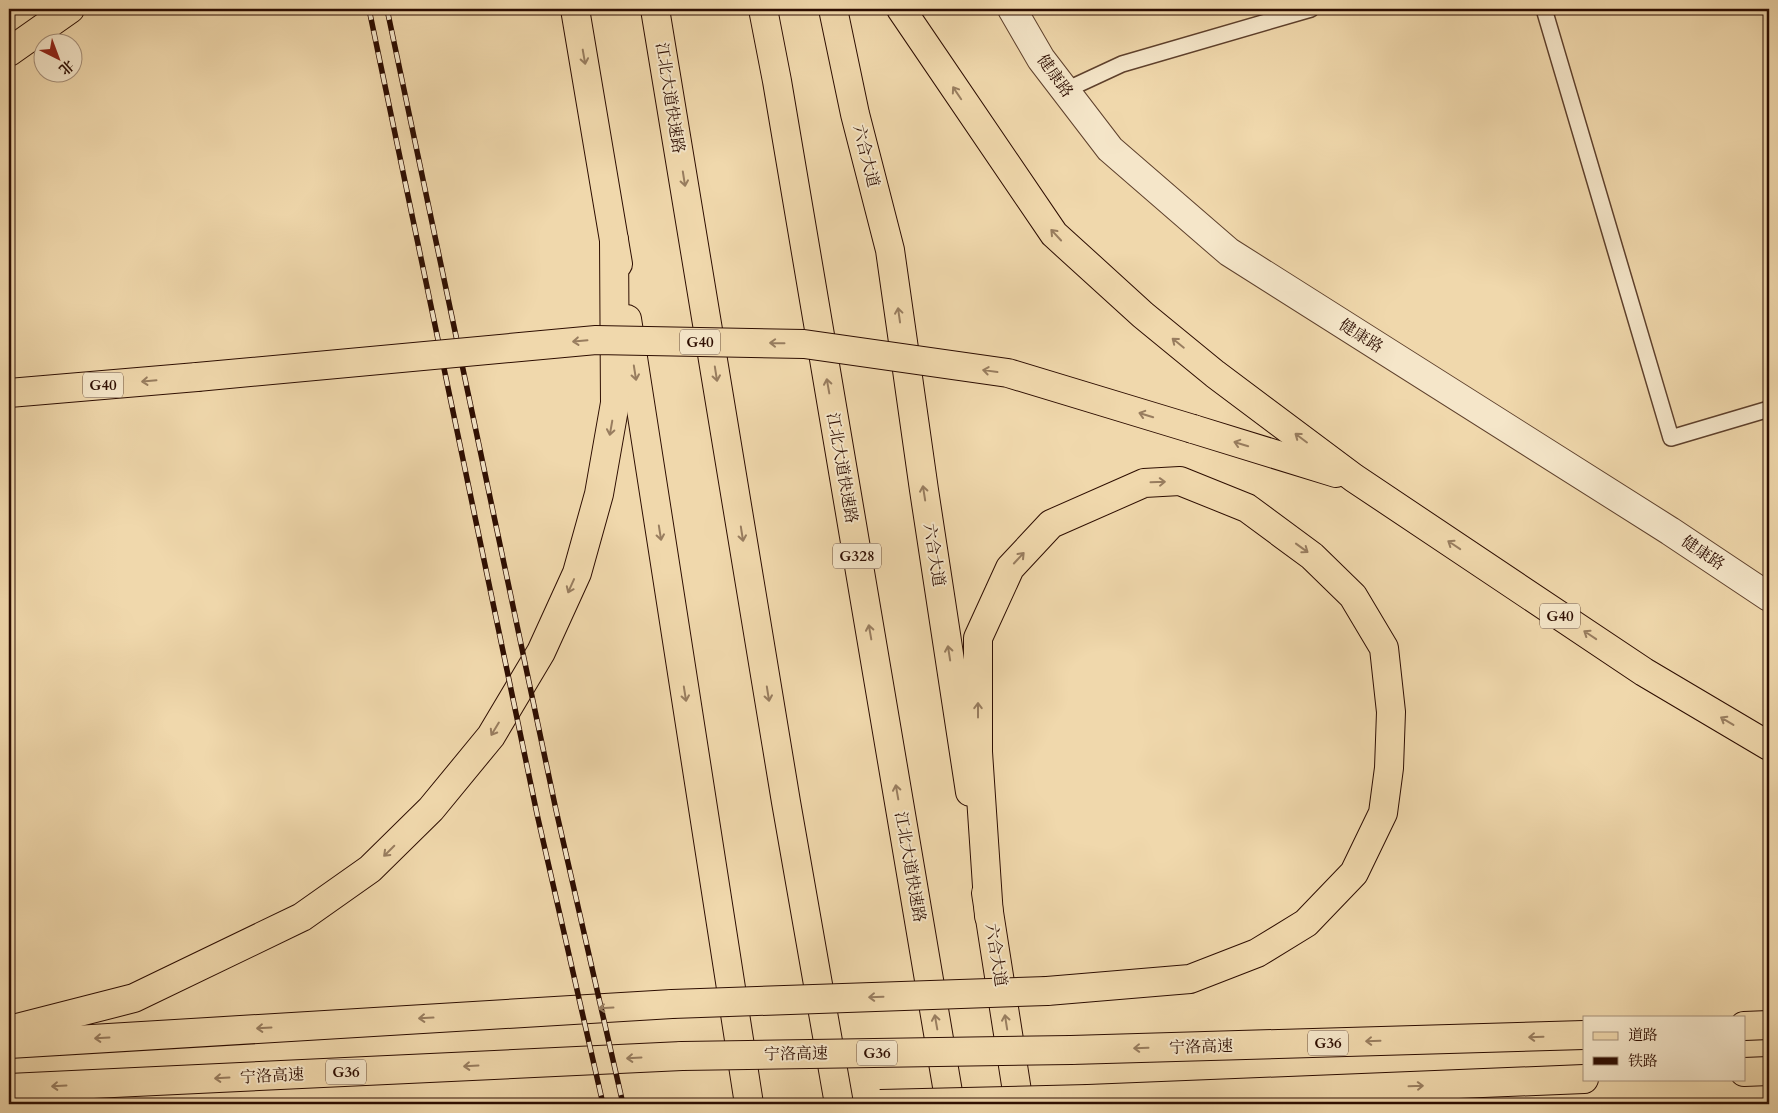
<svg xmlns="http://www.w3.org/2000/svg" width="1778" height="1113" font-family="Cardo,'Noto Serif SC',serif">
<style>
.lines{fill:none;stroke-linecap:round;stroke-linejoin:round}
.service-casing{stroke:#5e402c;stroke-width:18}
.tertiary-casing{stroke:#5e402c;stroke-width:30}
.primary-casing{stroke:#2d0d01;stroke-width:30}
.trunk-casing{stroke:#2d0d01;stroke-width:30}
.motorway-casing{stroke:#2d0d01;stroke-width:30}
.service{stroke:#f5e6c9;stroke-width:15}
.tertiary{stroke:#f5e6c9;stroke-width:28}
.primary{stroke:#f0d8ac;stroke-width:28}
.trunk{stroke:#f0d8ac;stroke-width:28}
.motorway{stroke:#f0d8ac;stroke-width:28}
.rail-casing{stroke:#2d0d01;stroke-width:5.5}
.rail{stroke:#f5e6c9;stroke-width:4;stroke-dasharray:11;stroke-linecap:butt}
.motorway-bridge-casing{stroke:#2d0d01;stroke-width:30;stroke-linecap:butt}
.motorway-bridge{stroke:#f0d8ac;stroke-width:28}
.oneway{stroke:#987d5f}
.labels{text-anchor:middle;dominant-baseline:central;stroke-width:4;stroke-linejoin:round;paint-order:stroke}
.shield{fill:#f5e6c9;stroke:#694e3d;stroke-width:1}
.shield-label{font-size:15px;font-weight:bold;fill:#2d0d01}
.street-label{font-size:16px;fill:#2d0d01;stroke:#f5e6c9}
</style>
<rect width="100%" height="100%" fill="#f0d8ac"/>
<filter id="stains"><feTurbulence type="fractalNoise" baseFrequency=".004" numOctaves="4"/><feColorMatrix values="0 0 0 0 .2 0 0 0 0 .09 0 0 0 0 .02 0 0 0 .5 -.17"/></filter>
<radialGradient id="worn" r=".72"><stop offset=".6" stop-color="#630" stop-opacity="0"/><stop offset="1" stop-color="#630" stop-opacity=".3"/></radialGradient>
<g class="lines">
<defs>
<g id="service">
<path d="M1544,9L1671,438L1769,409"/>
<path d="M1066,90L1122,64L1311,9"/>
</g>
<path id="tertiary" d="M1012,9L1041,59L1110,149L1229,252L1670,531L1769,597"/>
<g id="primary">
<path d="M575,9L618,264"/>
<path d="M833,9L855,114L890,250L924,490L970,792"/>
<path d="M627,319L749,1104"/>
<path d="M986,893L1019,1104"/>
</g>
<g id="trunk">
<path d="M655,9L786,802L839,1104"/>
<path d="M763,9L777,81L950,1104"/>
</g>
<g id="motorway">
<path d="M901,9L1054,234L1143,315L1215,374L1354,478L1644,672L1769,746"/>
<path d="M9,52L70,9"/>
<path d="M9,393L197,377"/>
<path d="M1193,429L1336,473"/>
<path d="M989,916L978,752V638L1010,568L1051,524L1144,483L1180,481L1247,508L1312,556L1353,596L1384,648L1391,712L1389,768L1383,813L1354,873L1306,923L1257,953L1190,979L1047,991"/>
<path d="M1744,1026L1769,1025"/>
<path d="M9,1030L134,998L302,917L370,869L431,809L491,736L541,652L577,573L599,494L615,403L614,240"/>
<path d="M9,1044L672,1004"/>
<path d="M1071,1050L1584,1035"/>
<path d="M1744,1072L1769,1071"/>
<path d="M9,1088L682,1056"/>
<path d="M1088,1099L1584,1079"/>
</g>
</defs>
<use href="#service" class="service-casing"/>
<use href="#tertiary" class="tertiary-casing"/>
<use href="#primary" class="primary-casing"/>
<use href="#trunk" class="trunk-casing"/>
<use href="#motorway" class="motorway-casing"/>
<use href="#service" class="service"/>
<use href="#tertiary" class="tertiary"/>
<use href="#primary" class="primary"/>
<use href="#trunk" class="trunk"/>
<use href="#motorway" class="motorway"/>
<defs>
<g id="rail">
<path d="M369,9L537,814L603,1104"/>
<path d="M387,9L556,810L623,1104"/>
</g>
</defs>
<use href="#rail" class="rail-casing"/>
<use href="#rail" class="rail"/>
<defs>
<g id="motorway-bridge">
<path d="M197,377L596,340L804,344L1008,373L1193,429"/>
<path d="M672,1004L1047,991"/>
<path d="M682,1056L1071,1050"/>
<path d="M880,1104L1088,1099"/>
</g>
</defs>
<use href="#motorway-bridge" class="motorway-bridge-casing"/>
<use href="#motorway-bridge" class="motorway-bridge"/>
</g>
<defs><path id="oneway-shaft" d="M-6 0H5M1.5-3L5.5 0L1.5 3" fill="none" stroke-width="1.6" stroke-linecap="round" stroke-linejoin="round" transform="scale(1.25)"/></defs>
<g class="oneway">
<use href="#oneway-shaft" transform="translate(584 57) rotate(80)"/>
<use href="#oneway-shaft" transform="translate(957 93) rotate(-124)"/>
<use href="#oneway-shaft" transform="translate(684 179) rotate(81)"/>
<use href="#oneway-shaft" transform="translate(1056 235) rotate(-133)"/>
<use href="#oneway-shaft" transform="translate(899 315) rotate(-98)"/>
<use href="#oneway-shaft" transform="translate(580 341) rotate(175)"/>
<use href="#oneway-shaft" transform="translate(777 343) rotate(-179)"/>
<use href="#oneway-shaft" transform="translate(1178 343) rotate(-141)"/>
<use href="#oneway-shaft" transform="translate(990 371) rotate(-172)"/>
<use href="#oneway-shaft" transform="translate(635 373) rotate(81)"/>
<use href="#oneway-shaft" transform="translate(716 374) rotate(81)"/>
<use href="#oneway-shaft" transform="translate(149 381) rotate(175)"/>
<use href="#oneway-shaft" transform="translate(828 386) rotate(-100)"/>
<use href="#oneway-shaft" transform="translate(1146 415) rotate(-163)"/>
<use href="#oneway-shaft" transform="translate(611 428) rotate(100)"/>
<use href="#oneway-shaft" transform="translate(1301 438) rotate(-143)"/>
<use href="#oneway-shaft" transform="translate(1241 444) rotate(-163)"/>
<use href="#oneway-shaft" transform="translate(1158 482) rotate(-2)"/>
<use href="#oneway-shaft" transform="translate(924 493) rotate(-99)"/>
<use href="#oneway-shaft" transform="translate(660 533) rotate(81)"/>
<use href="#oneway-shaft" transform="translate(742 534) rotate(81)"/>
<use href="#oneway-shaft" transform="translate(1454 545) rotate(-146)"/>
<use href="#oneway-shaft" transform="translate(1302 548) rotate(36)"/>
<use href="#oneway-shaft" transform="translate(1019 558) rotate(-47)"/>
<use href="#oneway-shaft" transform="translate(571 586) rotate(114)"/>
<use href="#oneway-shaft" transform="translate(870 632) rotate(-100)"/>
<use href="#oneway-shaft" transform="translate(1590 635) rotate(-146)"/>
<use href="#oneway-shaft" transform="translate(949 653) rotate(-99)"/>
<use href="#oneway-shaft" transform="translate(685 694) rotate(81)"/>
<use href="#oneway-shaft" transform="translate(768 694) rotate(81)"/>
<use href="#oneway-shaft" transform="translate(978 710) rotate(-90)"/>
<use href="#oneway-shaft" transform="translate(1727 721) rotate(-149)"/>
<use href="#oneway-shaft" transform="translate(495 729) rotate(121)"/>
<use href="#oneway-shaft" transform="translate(897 792) rotate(-100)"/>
<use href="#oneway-shaft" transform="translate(389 851) rotate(135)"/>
<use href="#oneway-shaft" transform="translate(876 997) rotate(178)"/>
<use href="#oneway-shaft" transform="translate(606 1008) rotate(177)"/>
<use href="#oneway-shaft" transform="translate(426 1018) rotate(177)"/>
<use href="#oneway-shaft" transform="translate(936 1022) rotate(-100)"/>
<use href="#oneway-shaft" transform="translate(1006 1022) rotate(-99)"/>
<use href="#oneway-shaft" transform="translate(264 1028) rotate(177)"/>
<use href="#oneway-shaft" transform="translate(1536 1037) rotate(178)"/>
<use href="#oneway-shaft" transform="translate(102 1038) rotate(177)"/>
<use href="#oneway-shaft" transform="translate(1373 1041) rotate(178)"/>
<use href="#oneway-shaft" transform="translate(1141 1048) rotate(178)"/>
<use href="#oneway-shaft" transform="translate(634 1058) rotate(177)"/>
<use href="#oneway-shaft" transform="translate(471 1066) rotate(177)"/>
<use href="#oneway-shaft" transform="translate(222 1078) rotate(177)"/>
<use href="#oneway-shaft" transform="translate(59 1086) rotate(177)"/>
<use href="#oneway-shaft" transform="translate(1416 1086) rotate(-2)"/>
</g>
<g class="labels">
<g class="shield">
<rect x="680" y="329.5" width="40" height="25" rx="4"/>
<rect x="83" y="372.5" width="40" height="25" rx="4"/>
<rect x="833" y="543.5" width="48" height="25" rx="4"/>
<rect x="1540" y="603.5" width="40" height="25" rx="4"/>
<rect x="1308" y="1030.5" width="40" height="25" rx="4"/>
<rect x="857" y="1040.5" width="40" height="25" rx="4"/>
<rect x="326" y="1059.5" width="40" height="25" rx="4"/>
</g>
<g class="shield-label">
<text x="700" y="342">G40</text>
<text x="103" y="385">G40</text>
<text x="857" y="556">G328</text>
<text x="1560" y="616">G40</text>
<text x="1328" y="1043">G36</text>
<text x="877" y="1053">G36</text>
<text x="346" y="1072">G36</text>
</g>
<g class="street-label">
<text transform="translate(1055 76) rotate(54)">健康路</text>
<text transform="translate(670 98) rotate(81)">江北大道快速路</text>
<text transform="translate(866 156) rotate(76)">六合大道</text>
<text transform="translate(1361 336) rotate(32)">健康路</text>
<text transform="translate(842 468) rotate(80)">江北大道快速路</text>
<text transform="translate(1703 553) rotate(34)">健康路</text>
<text transform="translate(934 555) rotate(81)">六合大道</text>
<text transform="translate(910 867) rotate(80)">江北大道快速路</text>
<text transform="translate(996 955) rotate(81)">六合大道</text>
<text transform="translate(1201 1047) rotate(-2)">宁洛高速</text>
<text transform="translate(796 1054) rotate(-1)">宁洛高速</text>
<text transform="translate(272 1076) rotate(-3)">宁洛高速</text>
</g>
</g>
<rect width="1778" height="1113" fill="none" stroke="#f0d8ac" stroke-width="30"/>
<rect x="10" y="10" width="1758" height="1093" fill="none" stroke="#2d0d01" stroke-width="2.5"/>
<rect x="15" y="15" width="1748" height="1083" fill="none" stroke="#2d0d01"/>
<rect x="1583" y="1016" width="162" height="65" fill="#f5e6c9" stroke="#a58f79"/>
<rect x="1593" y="1032" width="25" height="8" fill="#f0d8ac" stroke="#a58f79"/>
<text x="1628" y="1040" font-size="15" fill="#2d0d01">道路</text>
<rect x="1593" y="1057" width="25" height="8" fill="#2d0d01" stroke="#a58f79"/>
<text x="1628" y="1066" font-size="15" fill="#2d0d01">铁路</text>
<g transform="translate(58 58) rotate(138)"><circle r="24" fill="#f5e6c9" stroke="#a58f79"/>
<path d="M0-4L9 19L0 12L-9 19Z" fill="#8f2418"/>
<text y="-8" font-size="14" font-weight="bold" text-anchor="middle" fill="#2d0d01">北</text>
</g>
<rect width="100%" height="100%" filter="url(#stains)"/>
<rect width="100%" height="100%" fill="url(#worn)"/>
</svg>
